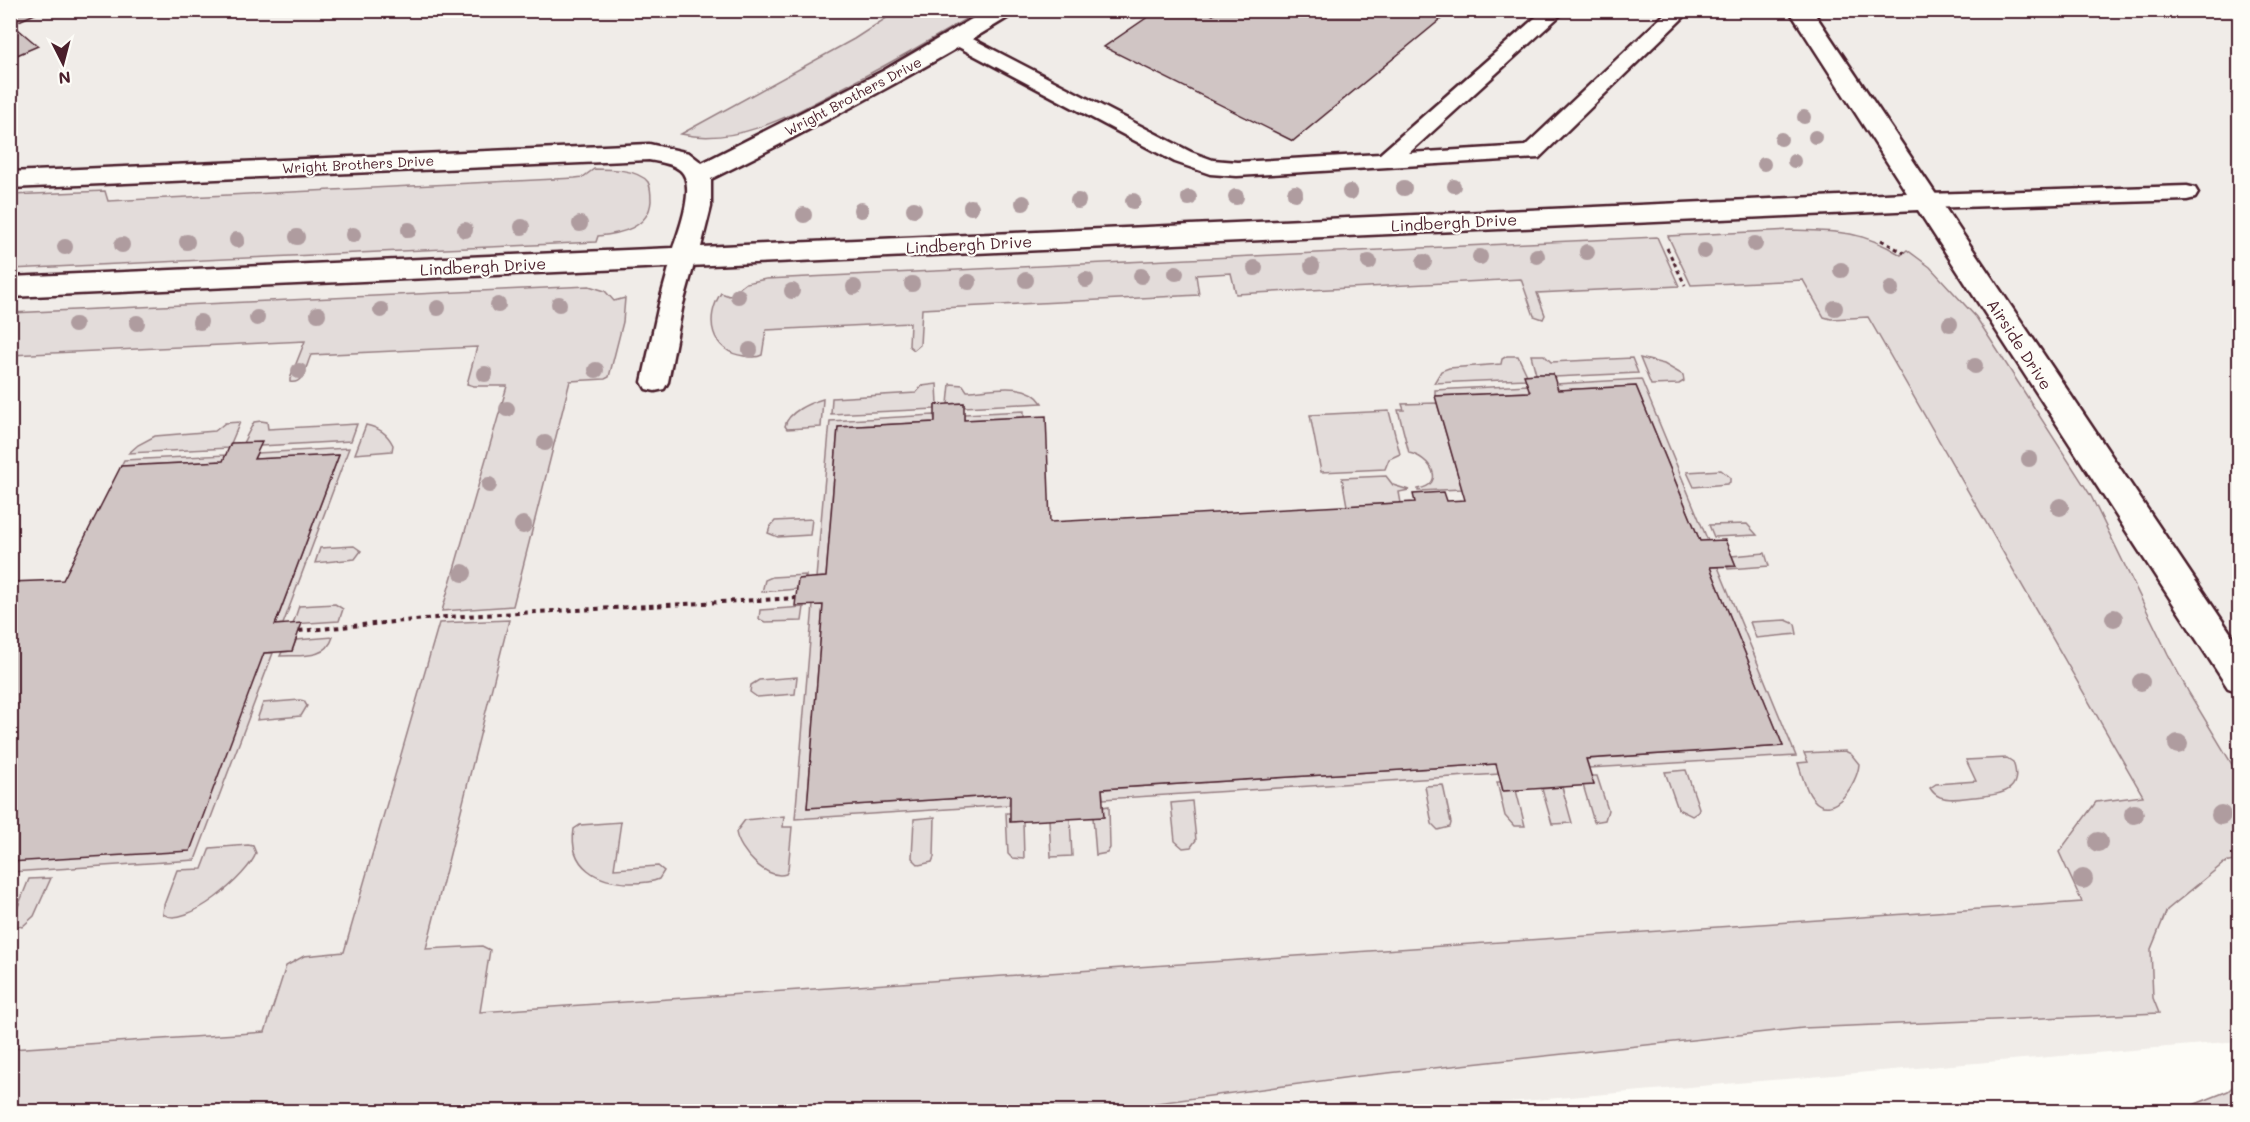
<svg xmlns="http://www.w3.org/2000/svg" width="2250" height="1122" font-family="Mali,sans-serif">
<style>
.built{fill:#f0ece8}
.green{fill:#e3dcda;stroke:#967e82;stroke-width:1.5}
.building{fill:#d0c5c4;stroke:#4a1f2b;stroke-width:1.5}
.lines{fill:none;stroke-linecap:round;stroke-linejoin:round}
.service-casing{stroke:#4a1f2b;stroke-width:5}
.minor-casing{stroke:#4a1f2b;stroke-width:5}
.path-far1{stroke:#4a1f2b;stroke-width:3;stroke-dasharray:4 4;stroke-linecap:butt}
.path{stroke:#4a1f2b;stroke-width:4;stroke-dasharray:4.5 4.5;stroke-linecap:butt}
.service{fill:#fdfcf7;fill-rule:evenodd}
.minor{fill:#fdfcf7;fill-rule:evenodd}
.tree{fill:#af9c9f}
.labels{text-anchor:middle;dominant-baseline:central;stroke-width:4.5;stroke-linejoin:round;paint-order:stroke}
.far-street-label{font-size:14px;fill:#4a1f2b;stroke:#fdfcf7}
.street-label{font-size:16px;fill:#4a1f2b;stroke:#fdfcf7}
</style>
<rect width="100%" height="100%" fill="#fdfcf7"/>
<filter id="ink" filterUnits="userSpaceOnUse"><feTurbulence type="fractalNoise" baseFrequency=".0167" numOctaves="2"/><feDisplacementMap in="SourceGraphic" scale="12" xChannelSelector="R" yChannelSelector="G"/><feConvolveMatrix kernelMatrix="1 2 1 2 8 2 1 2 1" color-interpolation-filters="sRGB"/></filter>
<g filter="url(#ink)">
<path class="built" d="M10,11H2239V1041L1391,1112L11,1111Z"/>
<g class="green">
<path d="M897,11H979C938,36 896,60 852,83C800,110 742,147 681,134L854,39Z"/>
<path d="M594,169C609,169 638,169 648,182C651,187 651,196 651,201C649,228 620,234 598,236L596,242L11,269V195L105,191L108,201L575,178L583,177Z"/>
<path d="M1790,230C1835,231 1861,230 1901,255L1907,250L1930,267L1976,317L2091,496L2168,654L2189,693L2239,776V860L2224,863L2167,910L2151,949L2153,998L2159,1013L1803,1028L1351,1077L1090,1112L11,1111V1049L265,1032L286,966L304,956L344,952L439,623L509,620L426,949L482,946L490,950L480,1012L2082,902L2059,852L2096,802L2143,796L1868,317L1831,319L1824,317L1803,280L1691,285L1668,236Z"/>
<path d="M1657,237L1679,286L1537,293L1545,315L1543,319L1534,316L1521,279L1236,294L1231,273L1196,275L1199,295L922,309L920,345L914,350L909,346L910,323L766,330L762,355C756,358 751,357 744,356C711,352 704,318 721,293L729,296L746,283L766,279Z"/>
<path d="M589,286L605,291L614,301L625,298L623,322L609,377L605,379L570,381L513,606L442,611L507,386H474L467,384L477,347L311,355C306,365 304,385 290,382V379L305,341L11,355V313Z"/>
<path d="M1531,355H1544L1551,362L1632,358L1638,373L1554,377L1552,374H1536Z"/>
<path d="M1507,356H1518L1527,375L1526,379L1434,383L1441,371L1449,368L1501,364L1502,359Z"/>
<path d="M1640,358L1664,364L1683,375L1684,381L1679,384L1651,385Z"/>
<path d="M1641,379L1708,541H1700L1636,386L1558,390L1556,384Z"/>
<path d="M937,384L938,405H935V409L831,414L832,398L916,393L922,386Z"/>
<path d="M950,384L963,385L967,391C991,390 1027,380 1042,403L964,407V403L948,404Z"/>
<path d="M1528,385L1530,392L1435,396V390Z"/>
<path d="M823,399L821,427L787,429L785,426C788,412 809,403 823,399Z"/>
<path d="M1437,403L1462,489L1418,491V489C1447,484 1430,457 1409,453L1398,410H1404L1402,404Z"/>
<path d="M1024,411V417L964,420V414Z"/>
<path d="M1389,411L1400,454L1389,459L1385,469L1321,472L1310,415Z"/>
<path d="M934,415L935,422L838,427L826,577L816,578L830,421Z"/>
<path d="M261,421L267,422L268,429L357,424L351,441L260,446L243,443L254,422Z"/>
<path d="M240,422L229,448L129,453L138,445L155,436L215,431L225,423Z"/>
<path d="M366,425C379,428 387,433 393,445L392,451L355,454Z"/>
<path d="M349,448L283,624L275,625L339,455L254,459L257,453Z"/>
<path d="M226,455L223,461L121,466L124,460Z"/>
<path d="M1721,470L1730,477V482L1727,484L1694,487L1687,472Z"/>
<path d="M1386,476L1393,485L1409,490L1399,492L1401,503L1347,506L1342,478Z"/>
<path d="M812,519L810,535L778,537L768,533L770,527L775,521Z"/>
<path d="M1747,524L1757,535L1714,537L1709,525Z"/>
<path d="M354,546L361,551L355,559L315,563L320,548Z"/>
<path d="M1765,553L1769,566L1728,569L1727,567L1736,566L1732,556Z"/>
<path d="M1710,567H1718L1796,756L1589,768L1586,759L1783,746Z"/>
<path d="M806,575V578L798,579L797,589L762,592L765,580L772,577Z"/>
<path d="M335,604L343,609L339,621L293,624L299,606Z"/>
<path d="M813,605H823L807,808L1010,795L1009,805L795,819Z"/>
<path d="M804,607L802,621L765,622L759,619L760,610Z"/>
<path d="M1786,620L1795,624L1797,634L1756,638L1750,622Z"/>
<path d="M333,637C326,660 301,655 280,656L282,652L292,651L296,640Z"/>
<path d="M264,653H273L195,860L11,872V862Z"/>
<path d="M797,677L795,694L757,697L750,692L751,685L759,680Z"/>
<path d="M300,700L304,701L307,706L301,716L257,720L263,703Z"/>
<path d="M1845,751L1851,754L1859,764C1858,782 1833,823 1813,799C1805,790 1802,774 1798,763L1808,762L1804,753Z"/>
<path d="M2007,758L2013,762C2025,794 1996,795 1974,797C1963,798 1951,801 1940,797C1935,795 1933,793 1930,788L1936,784L1976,781L1966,760Z"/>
<path d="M1496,764L1499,774L1103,799L1102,789Z"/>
<path d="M1686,770L1699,808L1698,812L1692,816L1678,809L1665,772Z"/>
<path d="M1591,776H1597L1608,810L1605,820L1594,822L1583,785H1594Z"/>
<path d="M1497,782H1501L1503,791L1516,790L1525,826H1514L1505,816Z"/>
<path d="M1443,785L1451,823L1450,827L1438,830L1432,824L1425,786Z"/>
<path d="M1562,787L1572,823L1552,824L1542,789Z"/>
<path d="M1192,801L1196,840L1191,847L1183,848L1175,841L1171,803Z"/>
<path d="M1109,806L1110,848L1107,853L1096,855L1093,817H1103V807Z"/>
<path d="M1006,813H1010V822L1023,821L1024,859L1012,858L1008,854Z"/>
<path d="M784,816L783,827H792L788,870L786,874C766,880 739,851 736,832L745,820Z"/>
<path d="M935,817L934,857L932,862L919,865L912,858L914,819Z"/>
<path d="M1070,818L1072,856L1051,857L1049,819Z"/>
<path d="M621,822L614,869L658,866L664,871L659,879C651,883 640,883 631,883C598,883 568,867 574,829L580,825Z"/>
<path d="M248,845L253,846L256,853C249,875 185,930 163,914L164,905L177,870L202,869L210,848Z"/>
<path d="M51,878L34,916L22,927L11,924L29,879Z"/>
<path d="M2239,1081V1111H2178L2228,1091Z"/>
</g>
<g class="building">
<path d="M10,10H44L12,24L38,46L10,58Z"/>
<path d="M1158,10H1204L1213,15L1219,10H1452L1293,141L1104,47Z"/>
<path d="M1536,374H1553L1558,390L1636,386L1700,541L1725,540L1732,556L1736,566L1710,567L1783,746L1586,759L1594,785L1562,787L1503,791L1496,764L1102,789L1104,817L1010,822V795L807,808L823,605L795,606L798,579L826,577L838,427L935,422V405L948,404L964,403V420L1046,416L1050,522L1415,502L1413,494L1444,492L1447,501L1465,500L1435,396L1530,392L1524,375Z"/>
<path d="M262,442L254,459L339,455L275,625L302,623L299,631L292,651L264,653L190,851L10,862V582L63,580L121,466L223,461L231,443Z"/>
</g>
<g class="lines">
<defs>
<g id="service">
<path d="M1544,10H1566L1409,153L1525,146L1669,10H1691L1539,158L1237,176L1210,174L1175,162L951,43L948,39L951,35H965L1191,152L1213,160L1237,162L1380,154Z"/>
<path d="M2187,186L2195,188L2198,193L2195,198L2187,200L1927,208L1919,206L1916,201L1919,196L1927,194Z"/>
<path d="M684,249L692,251L696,257L683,304L668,382L664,389L655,391L646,389L642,382L659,304L672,257L676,251Z"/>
</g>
<path id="minor" d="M987,10H1015L1012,15C915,75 814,128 711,179V207L701,247L1907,193L1789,10H1812L2240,647V692L2228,688L1918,210L10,297V277L673,248C679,231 697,184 680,170C672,163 659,162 649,160L10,188V172L649,144L689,153L702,163L883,71Z"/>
</defs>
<use href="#service" class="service-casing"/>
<use href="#minor" class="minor-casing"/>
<g class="path-far1">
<path d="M1881,240L1904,253"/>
<path d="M1667,248L1685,285"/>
</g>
<path class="path" d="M299,631L446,617L796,598"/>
<use href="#service" class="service"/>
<use href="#minor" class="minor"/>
</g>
<g class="tree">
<circle cx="1804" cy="117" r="7"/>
<circle cx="1815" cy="137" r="7"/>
<circle cx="1781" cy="139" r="7"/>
<circle cx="1794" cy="161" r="7"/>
<circle cx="1764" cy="164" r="7"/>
<circle cx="1454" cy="186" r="7"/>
<circle cx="1404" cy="188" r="8"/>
<circle cx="1350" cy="192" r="8"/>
<circle cx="1295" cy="193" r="8"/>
<circle cx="1236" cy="197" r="8"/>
<circle cx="1189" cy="198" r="8"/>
<circle cx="1078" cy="201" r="8"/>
<circle cx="1133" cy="201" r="8"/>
<circle cx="1023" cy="203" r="8"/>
<circle cx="971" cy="207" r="8"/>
<circle cx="914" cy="209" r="8"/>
<circle cx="861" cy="210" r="8"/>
<circle cx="804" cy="215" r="8"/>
<circle cx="580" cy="224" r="8"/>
<circle cx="522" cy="227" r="8"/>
<circle cx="409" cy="230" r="8"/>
<circle cx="465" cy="230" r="8"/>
<circle cx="353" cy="235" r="8"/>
<circle cx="297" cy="237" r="8"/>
<circle cx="237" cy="240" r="8"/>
<circle cx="187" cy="242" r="8"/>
<circle cx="1755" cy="244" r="8"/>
<circle cx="122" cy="245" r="8"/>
<circle cx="65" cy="247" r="8"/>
<circle cx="1704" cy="251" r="8"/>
<circle cx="1587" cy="252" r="8"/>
<circle cx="1537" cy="256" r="8"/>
<circle cx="1480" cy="257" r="8"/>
<circle cx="1369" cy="262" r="8"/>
<circle cx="1424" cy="262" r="8"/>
<circle cx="1312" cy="266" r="8"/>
<circle cx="1255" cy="268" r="8"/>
<circle cx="1841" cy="270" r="8"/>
<circle cx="1176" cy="273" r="8"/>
<circle cx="1141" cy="276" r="8"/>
<circle cx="1026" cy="280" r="8"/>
<circle cx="1086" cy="280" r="8"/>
<circle cx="969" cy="282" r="8"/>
<circle cx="912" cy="284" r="8"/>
<circle cx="854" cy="287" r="8"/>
<circle cx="1891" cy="289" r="8"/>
<circle cx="792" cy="291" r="8"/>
<circle cx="738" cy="296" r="8"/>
<circle cx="559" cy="304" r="8"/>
<circle cx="498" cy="305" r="8"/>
<circle cx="438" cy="308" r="8"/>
<circle cx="1835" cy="308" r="8"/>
<circle cx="381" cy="310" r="8"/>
<circle cx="318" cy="314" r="8"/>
<circle cx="257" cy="318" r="8"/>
<circle cx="200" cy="322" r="8"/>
<circle cx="137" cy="323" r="8"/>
<circle cx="1950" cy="324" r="8"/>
<circle cx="75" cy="325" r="8"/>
<circle cx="750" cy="350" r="8"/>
<circle cx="1975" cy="366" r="8"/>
<circle cx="596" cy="370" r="8"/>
<circle cx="299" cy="371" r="8"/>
<circle cx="485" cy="374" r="8"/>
<circle cx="507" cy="409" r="8"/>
<circle cx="545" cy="443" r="8"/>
<circle cx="2029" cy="459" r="8"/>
<circle cx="489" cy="485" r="8"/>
<circle cx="2060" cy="507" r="9"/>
<circle cx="523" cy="525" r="9"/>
<circle cx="463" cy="573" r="9"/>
<circle cx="2114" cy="618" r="9"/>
<circle cx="2141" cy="682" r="9"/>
<circle cx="2178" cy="744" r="10"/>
<circle cx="2134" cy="814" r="10"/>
<circle cx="2221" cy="815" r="10"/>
<circle cx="2098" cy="842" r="10"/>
<circle cx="2083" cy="879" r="10"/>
</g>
</g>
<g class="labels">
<g class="far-street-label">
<text transform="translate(853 96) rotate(-28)">Wright Brothers Drive</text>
<text transform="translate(358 164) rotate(-3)">Wright Brothers Drive</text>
</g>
<g class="street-label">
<text transform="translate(1454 222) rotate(-3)">Lindbergh Drive</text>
<text transform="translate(969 244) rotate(-3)">Lindbergh Drive</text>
<text transform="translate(483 266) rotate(-3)">Lindbergh Drive</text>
<text transform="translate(2020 344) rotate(57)">Airside Drive</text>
</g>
</g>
<rect width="2250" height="1122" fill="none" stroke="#fdfcf7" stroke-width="36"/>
<rect x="18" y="18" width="2214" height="1086" fill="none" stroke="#4a1f2b" stroke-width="2" filter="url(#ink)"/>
<g transform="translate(63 63) rotate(174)" stroke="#fdfcf7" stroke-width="4.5" paint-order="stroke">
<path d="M0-4.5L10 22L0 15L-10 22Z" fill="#4a1f2b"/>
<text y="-9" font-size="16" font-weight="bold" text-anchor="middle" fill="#4a1f2b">N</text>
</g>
</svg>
